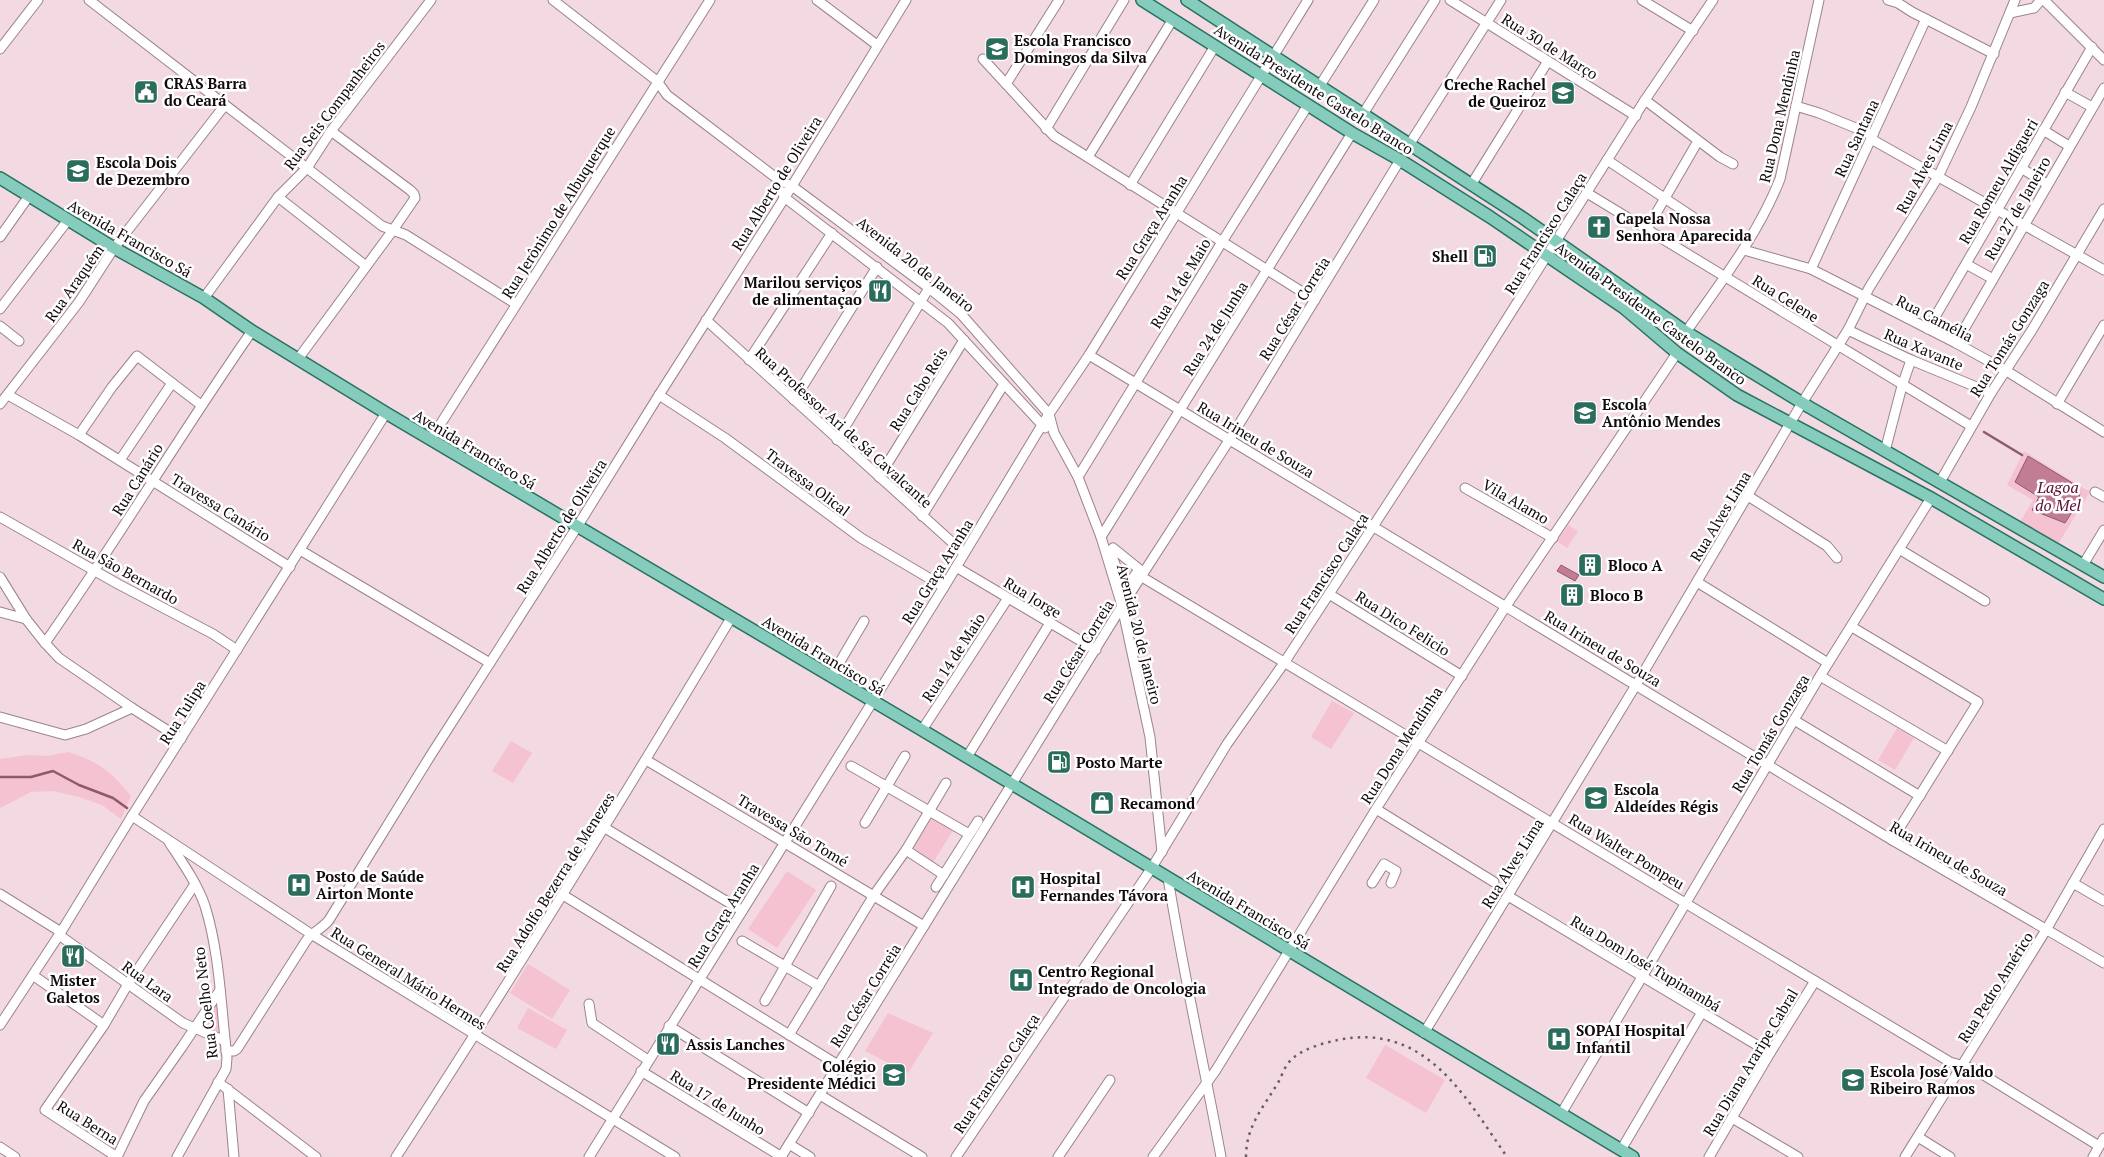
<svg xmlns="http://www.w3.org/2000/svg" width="2104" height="1157" font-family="'PT Serif',serif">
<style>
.green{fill:#f5c2d1;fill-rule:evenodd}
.water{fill:#c27d94;stroke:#8d5a6b}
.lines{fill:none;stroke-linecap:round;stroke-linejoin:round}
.stream{stroke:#8d5a6b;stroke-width:2.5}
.minor-casing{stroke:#9b848b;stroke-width:11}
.major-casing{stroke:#277262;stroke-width:14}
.minor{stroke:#fff;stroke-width:9}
.major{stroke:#85ccbc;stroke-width:11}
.rail{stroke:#6b5c61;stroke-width:2.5;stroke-dasharray:2.5 5;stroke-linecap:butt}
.labels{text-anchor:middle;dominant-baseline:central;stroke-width:5;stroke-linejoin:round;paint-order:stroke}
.poi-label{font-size:15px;font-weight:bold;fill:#11090c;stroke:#fff;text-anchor:start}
.street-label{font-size:15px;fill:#11090c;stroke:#fff}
.water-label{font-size:16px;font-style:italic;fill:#5f0b33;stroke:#fff}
</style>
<rect width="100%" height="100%" fill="#f3d9e1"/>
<g class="green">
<path d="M2024,451L2090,492L2058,544L2020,522L2033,500L2007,485ZM2039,497L2079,501L2065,523L2033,510Z"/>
<path d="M1568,525L1578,531L1567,548L1557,541Z"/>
<path d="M1332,701L1354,713L1331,749L1311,737Z"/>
<path d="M1897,728L1914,738L1895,770L1878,760Z"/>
<path d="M511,741L532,753L513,783L492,771Z"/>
<path d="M68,752C100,762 110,771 131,796L121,819L102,805L79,797L53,791L31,792L0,808V759L28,755L48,756Z"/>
<path d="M932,816L954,829L932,864L910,851Z"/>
<path d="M787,871L816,890L777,948L748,929Z"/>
<path d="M528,964L570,990L552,1019L510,993Z"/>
<path d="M216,997L220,1034L218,1035L200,1024Z"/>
<path d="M528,1008L567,1030L556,1049L517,1028Z"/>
<path d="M888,1013L933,1033L908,1073L865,1051Z"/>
<path d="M1385,1045L1445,1080L1426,1113L1366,1078Z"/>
</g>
<g class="water">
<path d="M2028,456L2074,484L2080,491L2079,501L2065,523L2032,510L2039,497L2015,482Z"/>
<path d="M1561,565L1579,575L1575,581L1557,571Z"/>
</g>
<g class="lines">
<g class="stream">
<path d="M1984,432L2022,455"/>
<path d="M0,777H31L53,771L79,785L113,798L127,808"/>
</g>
<defs>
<g id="minor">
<path d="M89,0L382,226L406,235L516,304"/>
<path d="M553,0L657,81L667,95L779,180L792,186L929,288L961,314L1049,414L1054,433L1078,477L1101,537L1122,606L1150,737L1162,852"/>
<path d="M817,0L877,45"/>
<path d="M1450,0L1636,116"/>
<path d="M1642,0L1693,31"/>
<path d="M1888,0L1898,3L1912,12L1994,54"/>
<path d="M2044,0L2104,60"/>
<path d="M2010,13L2034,8L2041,0"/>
<path d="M0,49L38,0"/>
<path d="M983,59L1054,136L1315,300"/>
<path d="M1006,84L1059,0"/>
<path d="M1319,87L1374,0"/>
<path d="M2065,92L2092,107"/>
<path d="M1645,100L1720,157L1733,164"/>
<path d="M1796,106L1819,113L1873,135"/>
<path d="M1363,114L1435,0"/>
<path d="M1046,129L1124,0"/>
<path d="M2043,130L2069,146"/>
<path d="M1871,139L2104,270"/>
<path d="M1409,145L1501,0"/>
<path d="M1088,157L1173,19"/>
<path d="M1607,160L1693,217"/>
<path d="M2021,168L2047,184"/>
<path d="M1130,185L1215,46"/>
<path d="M1471,185L1548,61"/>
<path d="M783,192L784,197L948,323L1045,428"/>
<path d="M1587,193L1971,426"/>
<path d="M278,197L366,266"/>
<path d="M1647,229L1698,141"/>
<path d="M0,237L29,196"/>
<path d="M1744,250L1811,269L1956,343L2005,370L2104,432"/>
<path d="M1966,264L1993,279"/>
<path d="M1811,269L1926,19"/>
<path d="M204,298L278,197L307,168L331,131L431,0"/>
<path d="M0,309L68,220"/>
<path d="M706,320L964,553"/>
<path d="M0,326L19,341"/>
<path d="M1928,329L2092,47"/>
<path d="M1848,330L1911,360L1991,393"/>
<path d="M1686,332C1720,283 1758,235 1780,179L1819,0"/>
<path d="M1956,343L2104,88"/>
<path d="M1089,355L1892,840L2104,963"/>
<path d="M298,359L393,230L415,198L414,194L410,190L331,131"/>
<path d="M749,360L832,233"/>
<path d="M8,395L79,435L290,567"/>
<path d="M659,395L725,438L861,538L944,587"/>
<path d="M794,400L877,267"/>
<path d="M0,404L79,302L114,248L225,105"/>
<path d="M2057,404L2104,325"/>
<path d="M79,435L112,387L137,356L201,405"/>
<path d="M431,439L710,0"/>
<path d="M837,440L929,288"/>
<path d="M1885,451L1902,386L1911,360"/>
<path d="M120,460L172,383"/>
<path d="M879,477L964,340"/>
<path d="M1078,477L1222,242L1308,105"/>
<path d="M1940,482L1991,393L2032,330L2104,209"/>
<path d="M1465,488L1553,538"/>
<path d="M2095,492L2104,497"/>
<path d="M1748,496L1827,546L1837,558"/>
<path d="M922,516L1004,384"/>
<path d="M0,517L118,584L213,634L237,650"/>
<path d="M1101,537L1352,133"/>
<path d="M1113,548L1139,569L1125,590L1110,551Z"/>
<path d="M1899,549L1985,601"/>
<path d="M300,550L490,663"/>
<path d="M2083,565L2104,530"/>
<path d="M956,567L1096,650"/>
<path d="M0,577L26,619L45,643L59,658L132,708L181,739"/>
<path d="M1142,577L1950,1062L1974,1069L2099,1146"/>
<path d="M1697,582L1828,663"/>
<path d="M1329,594L1462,676"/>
<path d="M0,612L26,619"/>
<path d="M1852,627L1978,702L1892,840"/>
<path d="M45,643C117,541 181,433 252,331"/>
<path d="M1820,676L1948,751"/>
<path d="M831,677L864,621"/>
<path d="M0,717L65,735L86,729L132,708"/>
<path d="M1794,720L1920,796"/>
<path d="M922,730L1008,598"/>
<path d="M967,757L1050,623"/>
<path d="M646,760L924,926"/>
<path d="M851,766L969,834"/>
<path d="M1376,809L1494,882"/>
<path d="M132,816L311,934L675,1157"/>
<path d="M865,823L905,756"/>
<path d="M605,828L741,910"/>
<path d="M169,842C182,862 197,883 205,906C220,954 221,1008 227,1058L226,1069L177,1157"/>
<path d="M906,850L944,875"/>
<path d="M1168,878C1183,972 1204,1064 1221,1157"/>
<path d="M1372,883L1384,864L1396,871L1391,883"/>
<path d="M2073,883L2104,901"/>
<path d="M936,887L978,821"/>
<path d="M0,894L61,932"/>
<path d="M563,895L838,1065"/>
<path d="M1508,896L1770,1053"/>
<path d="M59,935L183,1023L225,1041"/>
<path d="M742,941L819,986"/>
<path d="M34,976L104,1025"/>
<path d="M765,1001L831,886"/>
<path d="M589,1004L592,1023L648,1060"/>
<path d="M0,1025L61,932L132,816L386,413"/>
<path d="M669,1026L809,1113"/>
<path d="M1424,1033L1636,685L1802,403L1848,330L1869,288L1938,177L1971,107L2015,0"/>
<path d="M789,1035L874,895L906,850L946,783"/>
<path d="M226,1051H234L237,1049L306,941C312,932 322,929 329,920L429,758L577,527L659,395L792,186L906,0"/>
<path d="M641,1071L782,1157"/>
<path d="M218,1082L316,1157"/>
<path d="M228,1089L234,1157"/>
<path d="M820,1095L922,1157"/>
<path d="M1561,1114L1820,676L1931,498"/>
<path d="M1732,1118L1798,1157"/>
<path d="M1918,1137L1950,1157"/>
<path d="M789,1144L810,1157"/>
<path d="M0,1147L15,1157"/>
<path d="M1621,1150L1702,1012"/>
<path d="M117,1157L45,1110L104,1025L128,984L195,884"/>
<path d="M117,1157L144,1101L182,1047L220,990"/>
<path d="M396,1157C511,980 622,800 731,618"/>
<path d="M589,1157L944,587L1045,420L1089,355L1308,0"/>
<path d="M781,1157L1122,606L1230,439L1400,160"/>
<path d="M956,1157L1151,869L1227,744L1284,663L1462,390L1645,100L1713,0"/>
<path d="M1058,1157L1110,1080"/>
<path d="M1153,1157L1216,1070L1376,809L1506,606L1677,353"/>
<path d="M1709,1157L1770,1053L1815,981"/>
<path d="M1905,1157L2046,930L2104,829"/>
<path d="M2093,1157L2104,1138"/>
</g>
<g id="major">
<path d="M1142,0L1352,133L1400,160L1490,217L1624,308L1677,353L1737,395L1931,498L2104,599"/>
<path d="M1187,0L1523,218L1686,332L1809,407L2104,577"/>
<path d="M0,178L114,248L204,298L252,331L386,413L922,730L1633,1157"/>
</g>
</defs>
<use href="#minor" class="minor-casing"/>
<use href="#major" class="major-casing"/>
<use href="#minor" class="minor"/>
<use href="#major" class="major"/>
<path class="rail" d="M1246,1157C1246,1125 1264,1107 1279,1081C1282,1075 1285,1066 1290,1061C1301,1049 1323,1043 1338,1040C1425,1022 1465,1096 1507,1157"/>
</g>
<defs>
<symbol id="school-square" viewBox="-11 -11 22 22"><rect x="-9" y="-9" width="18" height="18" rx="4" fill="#2b6d5d" stroke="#fff"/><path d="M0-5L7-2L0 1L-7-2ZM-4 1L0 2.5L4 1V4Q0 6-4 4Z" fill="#fff"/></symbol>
<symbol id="civic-square" viewBox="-11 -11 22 22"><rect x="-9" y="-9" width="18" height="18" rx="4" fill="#2b6d5d" stroke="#fff"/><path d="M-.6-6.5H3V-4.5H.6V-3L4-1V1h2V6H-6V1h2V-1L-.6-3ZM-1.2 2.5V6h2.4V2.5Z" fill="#fff"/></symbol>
<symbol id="church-square" viewBox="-11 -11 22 22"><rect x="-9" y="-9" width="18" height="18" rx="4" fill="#2b6d5d" stroke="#fff"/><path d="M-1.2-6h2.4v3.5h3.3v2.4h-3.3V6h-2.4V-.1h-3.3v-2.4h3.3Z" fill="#fff"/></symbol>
<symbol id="fuel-square" viewBox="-11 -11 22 22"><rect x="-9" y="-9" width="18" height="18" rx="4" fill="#2b6d5d" stroke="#fff"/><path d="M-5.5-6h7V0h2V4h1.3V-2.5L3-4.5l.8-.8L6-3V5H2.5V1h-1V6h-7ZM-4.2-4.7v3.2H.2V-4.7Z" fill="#fff"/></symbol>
<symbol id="restaurant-square" viewBox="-11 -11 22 22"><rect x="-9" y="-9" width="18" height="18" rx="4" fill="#2b6d5d" stroke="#fff"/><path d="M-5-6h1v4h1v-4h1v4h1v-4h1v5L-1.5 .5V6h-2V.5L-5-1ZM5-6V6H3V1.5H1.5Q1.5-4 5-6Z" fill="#fff"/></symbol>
<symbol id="building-square" viewBox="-11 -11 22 22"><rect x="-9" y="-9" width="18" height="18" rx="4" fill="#2b6d5d" stroke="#fff"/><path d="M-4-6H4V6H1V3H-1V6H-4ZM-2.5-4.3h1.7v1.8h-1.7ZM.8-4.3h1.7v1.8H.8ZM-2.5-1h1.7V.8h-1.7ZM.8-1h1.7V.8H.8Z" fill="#fff"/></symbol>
<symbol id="shop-square" viewBox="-11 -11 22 22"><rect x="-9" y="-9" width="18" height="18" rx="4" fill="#2b6d5d" stroke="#fff"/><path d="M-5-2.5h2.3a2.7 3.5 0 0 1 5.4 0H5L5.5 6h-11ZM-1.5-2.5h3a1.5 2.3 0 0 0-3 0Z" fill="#fff"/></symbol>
<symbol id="hospital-square" viewBox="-11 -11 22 22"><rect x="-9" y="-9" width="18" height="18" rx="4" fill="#2b6d5d" stroke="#fff"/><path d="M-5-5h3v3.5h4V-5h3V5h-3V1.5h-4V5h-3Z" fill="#fff"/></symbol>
</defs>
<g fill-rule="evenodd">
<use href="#school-square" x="983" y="35" width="28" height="28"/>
<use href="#civic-square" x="132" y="78" width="28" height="28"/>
<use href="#school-square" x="1549" y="79" width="28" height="28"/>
<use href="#school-square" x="64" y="157" width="28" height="28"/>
<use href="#church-square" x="1585" y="213" width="28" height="28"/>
<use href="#fuel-square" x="1471" y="242" width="28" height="28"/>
<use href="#restaurant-square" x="866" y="277" width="28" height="28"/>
<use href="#school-square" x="1571" y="399" width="28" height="28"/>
<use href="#building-square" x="1576" y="551" width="28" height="28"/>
<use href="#building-square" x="1558" y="581" width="28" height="28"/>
<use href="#fuel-square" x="1045" y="748" width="28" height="28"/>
<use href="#school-square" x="1582" y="784" width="28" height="28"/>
<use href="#shop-square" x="1088" y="789" width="28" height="28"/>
<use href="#hospital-square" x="285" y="871" width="28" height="28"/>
<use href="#hospital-square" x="1009" y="873" width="28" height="28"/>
<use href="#restaurant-square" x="59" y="942" width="28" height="28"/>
<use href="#hospital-square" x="1007" y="966" width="28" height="28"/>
<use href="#hospital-square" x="1545" y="1025" width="28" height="28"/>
<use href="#restaurant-square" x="654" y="1030" width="28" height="28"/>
<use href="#school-square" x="880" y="1061" width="28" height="28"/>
<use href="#school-square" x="1839" y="1066" width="28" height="28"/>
</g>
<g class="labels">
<g class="poi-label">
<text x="1014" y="40">Escola Francisco<tspan x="1014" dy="17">Domingos da Silva</tspan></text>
<text x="164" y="83">CRAS Barra<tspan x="164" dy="17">do Ceará</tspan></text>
<text x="1546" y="84" text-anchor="end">Creche Rachel<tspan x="1546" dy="17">de Queiroz</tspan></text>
<text x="96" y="162">Escola Dois<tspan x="96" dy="17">de Dezembro</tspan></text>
<text x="1616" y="218">Capela Nossa<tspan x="1616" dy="17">Senhora Aparecida</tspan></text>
<text x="1468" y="256" text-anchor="end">Shell</text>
<text x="862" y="282" text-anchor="end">Marilou serviços<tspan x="862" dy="17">de alimentaçao</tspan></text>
<text x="1602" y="404">Escola<tspan x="1602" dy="17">Antônio Mendes</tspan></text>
<text x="1608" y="565">Bloco A</text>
<text x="1590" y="595">Bloco B</text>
<text x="1076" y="762">Posto Marte</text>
<text x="1614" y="789">Escola<tspan x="1614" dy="17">Aldeídes Régis</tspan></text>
<text x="1120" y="803">Recamond</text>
<text x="316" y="876">Posto de Saúde<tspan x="316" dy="17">Airton Monte</tspan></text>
<text x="1040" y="878">Hospital<tspan x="1040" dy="17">Fernandes Távora</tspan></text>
<text x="1038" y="971">Centro Regional<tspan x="1038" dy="17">Integrado de Oncologia</tspan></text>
<text x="73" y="980" text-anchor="middle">Mister<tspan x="73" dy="17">Galetos</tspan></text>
<text x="1576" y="1030">SOPAI Hospital<tspan x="1576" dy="17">Infantil</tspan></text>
<text x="686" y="1044">Assis Lanches</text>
<text x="876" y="1066" text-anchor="end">Colégio<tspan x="876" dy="17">Presidente Médici</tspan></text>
<text x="1870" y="1071">Escola José Valdo<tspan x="1870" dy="17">Ribeiro Ramos</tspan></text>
</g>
<g class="street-label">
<text transform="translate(1550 46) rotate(32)">Rua 30 de Março</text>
<text transform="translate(1314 89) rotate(32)">Avenida Presidente Castelo Branco</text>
<text transform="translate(334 105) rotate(-53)">Rua Seis Companheiros</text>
<text transform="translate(1779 116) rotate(-77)">Rua Dona Mendinha</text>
<text transform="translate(1856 138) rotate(-65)">Rua Santana</text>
<text transform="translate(1924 167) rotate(-62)">Rua Alves Lima</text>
<text transform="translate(1998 181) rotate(-60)">Rua Romeu Aldigueri</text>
<text transform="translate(776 183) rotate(-58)">Rua Alberto de Oliveira</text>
<text transform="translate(2017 208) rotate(-60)">Rua 27 de Janeiro</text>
<text transform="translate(558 212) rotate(-58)">Rua Jerônimo de Albuquerque</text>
<text transform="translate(1151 227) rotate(-58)">Rua Graça Aranha</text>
<text transform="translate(1545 233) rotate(-58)">Rua Francisco Calaça</text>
<text transform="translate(130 238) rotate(30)">Avenida Francisco Sá</text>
<text transform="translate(916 264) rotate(38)">Avenida 20 de Janeiro</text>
<text transform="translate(74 283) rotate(-55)">Rua Araquém</text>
<text transform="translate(1180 283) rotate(-59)">Rua 14 de Maio</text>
<text transform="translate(1786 298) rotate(32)">Rua Celene</text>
<text transform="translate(1294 308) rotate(-58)">Rua César Correia</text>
<text transform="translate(1651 313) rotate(36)">Avenida Presidente Castelo Branco</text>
<text transform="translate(1935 318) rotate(27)">Rua Camélia</text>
<text transform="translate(1215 328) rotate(-58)">Rua 24 de Junha</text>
<text transform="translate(2009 338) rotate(-58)">Rua Tomás Gonzaga</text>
<text transform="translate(1924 349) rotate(23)">Rua Xavante</text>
<text transform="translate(918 389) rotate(-58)">Rua Cabo Reis</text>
<text transform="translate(844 427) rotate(42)">Rua Professor Ari de Sá Cavalcante</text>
<text transform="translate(1256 439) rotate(31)">Rua Irineu de Souza</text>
<text transform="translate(475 449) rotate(31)">Avenida Francisco Sá</text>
<text transform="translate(137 479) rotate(-58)">Rua Canário</text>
<text transform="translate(808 482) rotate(37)">Travessa Olical</text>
<text transform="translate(1516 501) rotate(30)">Vila Alamo</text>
<text transform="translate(221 507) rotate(32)">Travessa Canário</text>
<text transform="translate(1720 516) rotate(-59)">Rua Alves Lima</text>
<text transform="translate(561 526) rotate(-58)">Rua Alberto de Oliveira</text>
<text transform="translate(126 571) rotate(29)">Rua São Bernardo</text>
<text transform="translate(937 571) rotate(-58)">Rua Graça Aranha</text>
<text transform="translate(1326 573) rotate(-57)">Rua Francisco Calaça</text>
<text transform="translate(1033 597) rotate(31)">Rua Jorge</text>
<text transform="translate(1403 623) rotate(32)">Rua Dico Felicio</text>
<text transform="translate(1140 634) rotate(76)">Avenida 20 de Janeiro</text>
<text transform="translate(1603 648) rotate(31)">Rua Irineu de Souza</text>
<text transform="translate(1078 651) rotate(-58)">Rua César Correia</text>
<text transform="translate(824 655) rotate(31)">Avenida Francisco Sá</text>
<text transform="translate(953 657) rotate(-57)">Rua 14 de Maio</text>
<text transform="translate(182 712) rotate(-58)">Rua Tulipa</text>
<text transform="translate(1770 733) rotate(-59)">Rua Tomás Gonzaga</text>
<text transform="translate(1401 745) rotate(-57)">Rua Dona Mendinha</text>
<text transform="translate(793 830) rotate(31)">Travessa São Tomé</text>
<text transform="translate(1627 851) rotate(31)">Rua Walter Pompeu</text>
<text transform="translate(1949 858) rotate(30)">Rua Irineu de Souza</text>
<text transform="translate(1512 863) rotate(-58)">Rua Alves Lima</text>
<text transform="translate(555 882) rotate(-58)">Rua Adolfo Bezerra de Menezes</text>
<text transform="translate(1249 909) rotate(31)">Avenida Francisco Sá</text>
<text transform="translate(723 915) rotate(-58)">Rua Graça Aranha</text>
<text transform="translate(1646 963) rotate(31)">Rua Dom José Tupinambá</text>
<text transform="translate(409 978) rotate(32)">Rua General Mário Hermes</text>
<text transform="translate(148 981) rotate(36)">Rua Lara</text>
<text transform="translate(1995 987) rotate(-58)">Rua Pedro Américo</text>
<text transform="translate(865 995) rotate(-58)">Rua César Correia</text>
<text transform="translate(205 1003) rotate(-97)">Rua Coelho Neto</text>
<text transform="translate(1750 1062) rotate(-59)">Rua Diana Araripe Cabral</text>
<text transform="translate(996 1073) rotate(-56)">Rua Francisco Calaça</text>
<text transform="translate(718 1102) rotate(32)">Rua 17 de Junho</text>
<text transform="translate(88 1122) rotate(32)">Rua Berna</text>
</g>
<g class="water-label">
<text x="2058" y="487">Lagoa<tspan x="2058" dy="18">do Mel</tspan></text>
</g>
</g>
</svg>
